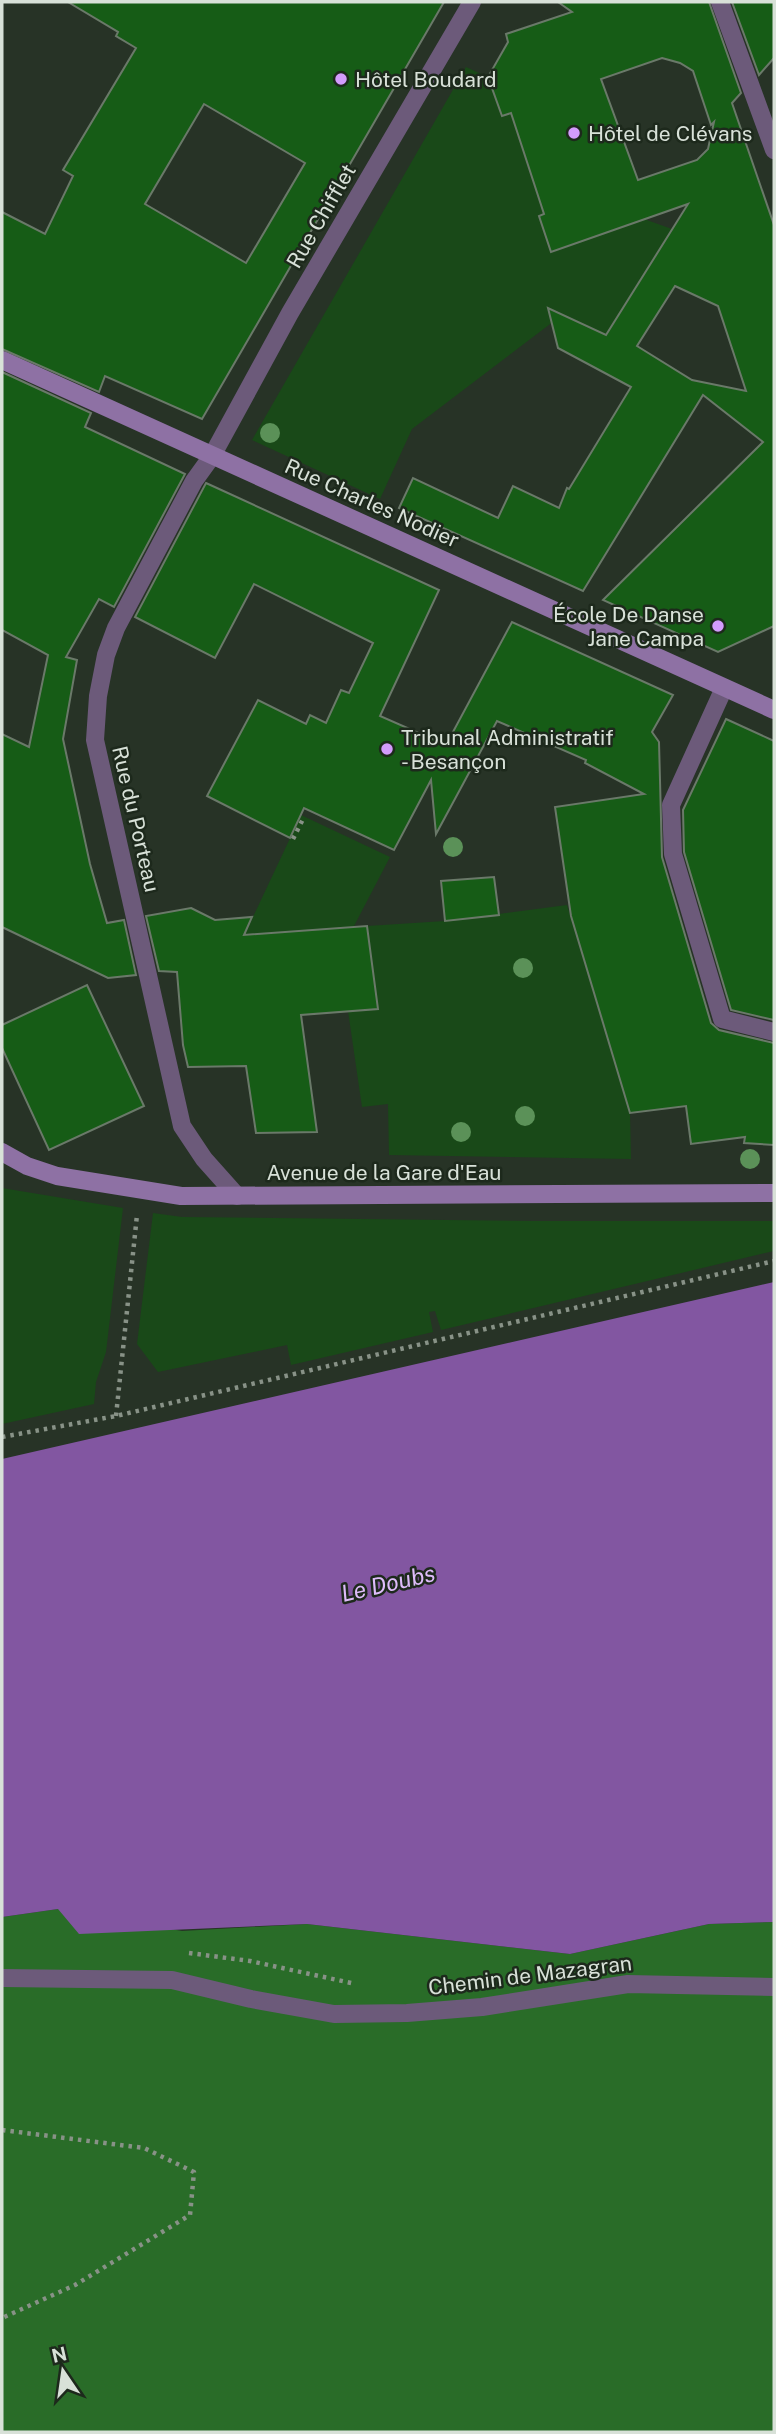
<svg xmlns="http://www.w3.org/2000/svg" width="776" height="2434" font-family="'Public Sans',sans-serif">
<style>
.green{fill:#194918}
.forest{fill:#296c28}
.water{fill:#8256a1}
.building{fill:#165c16;stroke:#6a7969;stroke-width:2;fill-rule:evenodd}
.lines{fill:none;stroke-linecap:round;stroke-linejoin:round}
.path{stroke:#889287;stroke-width:4.5;stroke-dasharray:3.5 5;stroke-linecap:butt}
.service{stroke:#6c5a7a;stroke-width:18}
.minor{stroke:#6c5a7a;stroke-width:18}
.secondary{stroke:#8e71a4;stroke-width:18}
.tree{fill:#5b9158}
.poi-dot{fill:#d39cfc;stroke:#1d291c;stroke-width:2.5}
.labels{text-anchor:middle;dominant-baseline:central;stroke-width:5;stroke-linejoin:round;paint-order:stroke}
.poi-label{font-size:21px;fill:#d8e1d8;stroke:#1d291c;text-anchor:start}
.street-label{font-size:21px;fill:#d8e1d8;stroke:#1d291c}
.water-label{font-size:23px;font-style:italic;fill:#debcfa;stroke:#1d291c}
</style>
<rect width="100%" height="100%" fill="#273326"/>
<g class="green">
<path d="M466,67L488,77L502,116L520,110L529,140L523,150L531,177L544,182L555,209L539,216L551,251L644,219L672,229L606,335L562,315L412,429L380,499L252,440Z"/>
<path d="M301,815L390,857L353,928L244,936Z"/>
<path d="M567,905L630,1113L631,1159L389,1155L388,1104L362,1107L348,1011L378,1008L367,926L445,921Z"/>
<path d="M2,1188L123,1208L106,1352L96,1382L94,1404L2,1424Z"/>
<path d="M153,1213L182,1217L534,1221H774V1251L441,1330L435,1311L429,1312L433,1332L291,1365L287,1345L158,1372L137,1344Z"/>
</g>
<path class="forest" d="M58,1909L182,1931L307,1924L570,1954L709,1924L774,1922V2432H2V1917Z"/>
<path class="water" d="M774,1282V1922L709,1924L570,1954L307,1924L79,1934L58,1909L2,1917V1459Z"/>
<g class="building">
<path d="M68,2H444L202,419L105,376L99,392L2,349V212L45,234L73,176L63,170L136,48L116,36L118,32ZM204,104L305,163L246,263L145,204Z"/>
<path d="M558,2H709L741,93L732,103L774,225V626L718,652L603,600L763,442L703,395L583,591L399,508L413,478L498,518L513,486L559,508L567,488L569,489L631,387L558,348L548,308L606,335L688,204L551,252L539,216L544,214L511,113L502,116L488,77L508,42L506,34L572,12ZM662,58L680,63L693,71L711,125L714,122L708,149L697,160L638,180L601,79ZM675,286L718,306L746,391L692,380L637,346Z"/>
<path d="M732,2H774V58L759,75Z"/>
<path d="M2,372L91,413L85,427L185,474L114,607L99,599L66,657L77,660L63,739L90,864L107,923L124,920L136,975L108,978L2,927V734L29,747L48,655L2,630Z"/>
<path d="M206,483L439,590L380,716L446,745L512,622L673,695L652,732L659,742L662,857L711,1023L719,1030L774,1043V1145L744,1143L745,1137L691,1144L686,1106L630,1113L571,916L555,807L644,794L585,763L586,760L497,721L436,834L431,780L394,850L304,808L290,838L207,796L258,700L306,724L310,715L326,723L341,690L349,693L373,643L254,584L215,658L135,617Z"/>
<path d="M726,719L774,741V1020L731,1010L684,852L683,810Z"/>
<path d="M494,877L499,915L445,921L441,881Z"/>
<path d="M191,908L215,920L252,917L244,935L367,926L378,1009L301,1015L317,1132L256,1133L246,1066L188,1067L183,1045L177,972L159,971L146,916Z"/>
<path d="M87,985L144,1106L49,1150L2,1048V1025Z"/>
</g>
<g class="lines">
<g class="path">
<path d="M293,839L304,817"/>
<path d="M116,1416L137,1215"/>
<path d="M2,1437L116,1416L774,1261"/>
<path d="M189,1953L250,1961L356,1984"/>
<path d="M2,2130L144,2148L194,2172L190,2215L75,2285L2,2318"/>
</g>
<path class="service" d="M724,688L671,805L673,854L722,1019L774,1032"/>
<g class="minor">
<path d="M720,2L774,150"/>
<path d="M237,1196L204,1159L182,1126L95,740L98,696L106,655L116,628L194,481L212,456L290,313L472,2"/>
<path d="M2,1978L172,1980L251,1999L334,2014L407,2013L482,2007L628,1984L774,1987"/>
</g>
<g class="secondary">
<path d="M2,360L774,710"/>
<path d="M2,1152L27,1166L57,1176L181,1196L774,1193"/>
</g>
</g>
<g class="tree">
<circle cx="270" cy="433" r="10"/>
<circle cx="453" cy="847" r="10"/>
<circle cx="523" cy="968" r="10"/>
<circle cx="525" cy="1116" r="10"/>
<circle cx="461" cy="1132" r="10"/>
<circle cx="750" cy="1159" r="10"/>
</g>
<g class="poi-dot">
<circle cx="341" cy="79" r="7"/>
<circle cx="574" cy="133" r="7"/>
<circle cx="718" cy="626" r="7"/>
<circle cx="387" cy="749" r="7"/>
</g>
<g class="labels">
<g class="poi-label">
<text x="355" y="79">Hôtel Boudard</text>
<text x="588" y="133">Hôtel de Clévans</text>
<text x="704" y="614" text-anchor="end">École De Danse<tspan x="704" dy="24">Jane Campa</tspan></text>
<text x="401" y="737">Tribunal Administratif<tspan x="401" dy="24">- Besançon</tspan></text>
</g>
<g class="street-label">
<text transform="translate(321 216) rotate(-60)">Rue Chifflet</text>
<text transform="translate(372 503) rotate(24)">Rue Charles Nodier</text>
<text transform="translate(136 819) rotate(77)">Rue du Porteau</text>
<text x="384" y="1172">Avenue de la Gare d'Eau</text>
<text transform="translate(530 1975) rotate(-7)">Chemin de Mazagran</text>
</g>
<g class="water-label">
<text transform="translate(388 1583) rotate(-13)">Le Doubs</text>
</g>
</g>
<rect width="776" height="2434" fill="none" stroke="#d8e1d8" stroke-width="7"/>
<g transform="translate(63 2371) rotate(347)" stroke="#1d291c" stroke-width="5" paint-order="stroke">
<path d="M0-5L12 26L0 18L-12 26Z" fill="#d8e1d8"/>
<text y="-10" font-size="19" font-weight="bold" text-anchor="middle" fill="#d8e1d8">N</text>
</g>
</svg>
